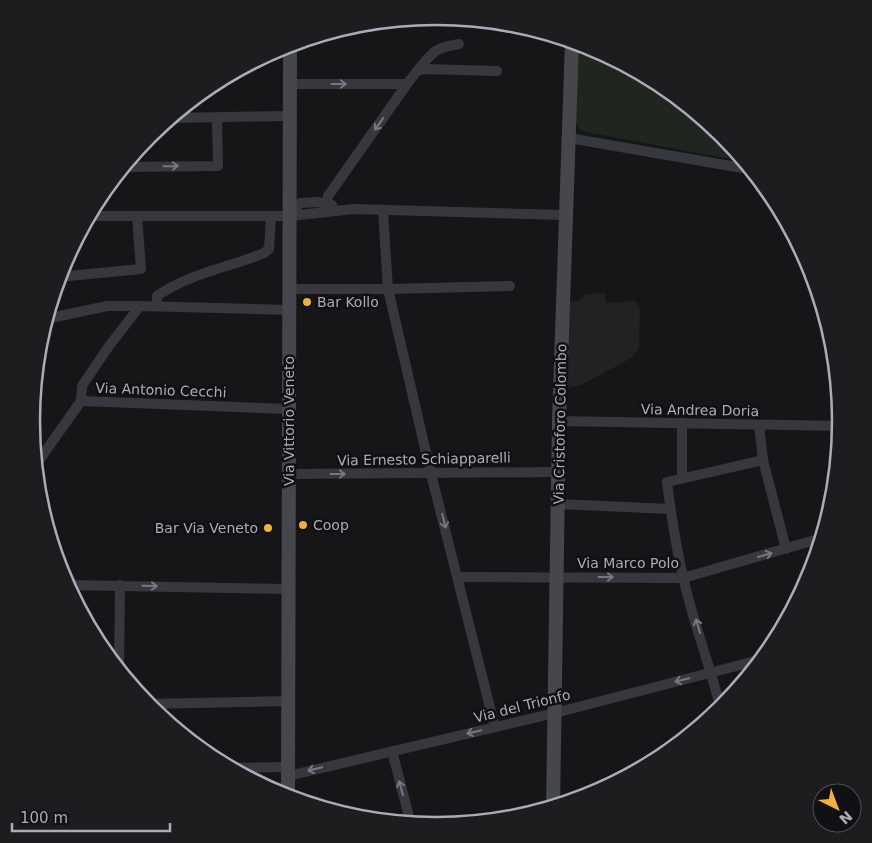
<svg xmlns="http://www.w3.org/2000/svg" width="872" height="843" font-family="'DejaVu Sans',sans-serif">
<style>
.built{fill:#222225}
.green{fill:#1e261f}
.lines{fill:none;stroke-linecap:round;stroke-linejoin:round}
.street{stroke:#37383d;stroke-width:10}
.secondary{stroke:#45474d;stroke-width:14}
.oneway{stroke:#757881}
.poi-dot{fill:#f2b134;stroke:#111113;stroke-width:2}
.labels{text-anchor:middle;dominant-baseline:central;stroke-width:5;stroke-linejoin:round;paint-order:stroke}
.poi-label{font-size:14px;fill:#a8adb8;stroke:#111113;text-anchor:start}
.street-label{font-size:14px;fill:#a8adb8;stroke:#111113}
.rim{fill:none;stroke:#a8adb8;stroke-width:2.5}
</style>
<rect width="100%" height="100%" fill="#161618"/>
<path class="built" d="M605,293L606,303L636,301L640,308L639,348L631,358L613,368L583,384L560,390L562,303L579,301L586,294Z"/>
<path class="green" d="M577,43L591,47L661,85L723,135L743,160H735L585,132L579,128L575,120Z"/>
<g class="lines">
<g class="street">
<path d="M417,71C433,52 434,48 459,44"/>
<path d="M290,84H407"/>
<path d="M170,118L290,116"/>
<path d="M569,138L742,168L748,167"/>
<path d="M123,167L218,166L217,118"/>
<path d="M327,203L328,196L407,84L417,71L424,69L497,71"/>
<path d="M383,211L388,289L431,474L495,727"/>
<path d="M88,216H290L354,209L565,215"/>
<path d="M290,216L300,203L317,202L332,205"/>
<path d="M58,277L141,269L137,216"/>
<path d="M289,289H388L510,286"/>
<path d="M157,306V296C190,273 228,268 264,253L269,249L271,216"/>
<path d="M46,319L107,306H140"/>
<path d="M81,401L82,386L109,346L140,306L289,310"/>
<path d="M559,421L841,426"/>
<path d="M682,423V479"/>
<path d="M759,425L763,460L786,549"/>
<path d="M35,466L81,401L289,409"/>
<path d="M289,474L559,472"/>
<path d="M558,504L670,509"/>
<path d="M458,577L683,578L822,538"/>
<path d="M66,585L288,589"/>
<path d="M119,671L120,585"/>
<path d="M146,704L287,701"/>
<path d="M721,710C710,665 693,622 683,577C676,546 671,514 667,482L763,460"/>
<path d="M392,751L411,824"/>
<path d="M228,768L288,767"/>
<path d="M288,776L555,713L763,659"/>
</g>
<g class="secondary">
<path d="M288,798L290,44"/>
<path d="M553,808L559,421L572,41"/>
</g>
</g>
<defs><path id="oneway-shaft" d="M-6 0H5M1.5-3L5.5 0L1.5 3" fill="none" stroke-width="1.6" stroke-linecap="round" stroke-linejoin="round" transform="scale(1.25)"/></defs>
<g class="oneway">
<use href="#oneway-shaft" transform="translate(339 84)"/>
<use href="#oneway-shaft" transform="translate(379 124) rotate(125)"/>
<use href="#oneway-shaft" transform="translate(171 166) rotate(-1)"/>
<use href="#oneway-shaft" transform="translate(338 474)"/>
<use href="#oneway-shaft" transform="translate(444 521) rotate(76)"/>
<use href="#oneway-shaft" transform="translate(765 555) rotate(-16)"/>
<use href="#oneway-shaft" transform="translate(606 577)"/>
<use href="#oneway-shaft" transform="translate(150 586) rotate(1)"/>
<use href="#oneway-shaft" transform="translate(698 626) rotate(-107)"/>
<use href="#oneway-shaft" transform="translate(682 680) rotate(166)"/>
<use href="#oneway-shaft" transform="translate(474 732) rotate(167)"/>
<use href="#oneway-shaft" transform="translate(315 769) rotate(167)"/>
<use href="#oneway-shaft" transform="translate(401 788) rotate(-105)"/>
</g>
<g class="poi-dot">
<circle cx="307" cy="302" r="5"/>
<circle cx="303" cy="525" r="5"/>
<circle cx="268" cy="528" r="5"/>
</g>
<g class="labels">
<g class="poi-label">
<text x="317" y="302">Bar Kollo</text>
<text x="313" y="525">Coop</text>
<text x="258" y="528" text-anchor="end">Bar Via Veneto</text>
</g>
<g class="street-label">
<text transform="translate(161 390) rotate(2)">Via Antonio Cecchi</text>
<text transform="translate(700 410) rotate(1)">Via Andrea Doria</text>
<text transform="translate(289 421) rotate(-90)">Via Vittorio Veneto</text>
<text transform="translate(560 424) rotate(-89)">Via Cristoforo Colombo</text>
<text transform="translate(424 459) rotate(-1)">Via Ernesto Schiapparelli</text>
<text x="628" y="563">Via Marco Polo</text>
<text transform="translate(522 706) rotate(-14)">Via del Trionfo</text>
</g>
</g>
<path d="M0 0H872V843H0ZM40 421a396 396 0 1 1 792 0a396 396 0 1 1-792 0Z" fill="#1d1d20" fill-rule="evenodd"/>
<path class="rim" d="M40 421a396 396 0 1 1 792 0a396 396 0 1 1-792 0Z"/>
<g transform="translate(837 808) rotate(138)"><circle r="24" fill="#111113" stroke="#4d4f55"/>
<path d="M0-4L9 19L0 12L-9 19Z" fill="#f2b134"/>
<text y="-8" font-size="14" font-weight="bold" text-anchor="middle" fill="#a8adb8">N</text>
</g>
<path d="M12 823v8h158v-8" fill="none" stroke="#a8adb8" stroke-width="2.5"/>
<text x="20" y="823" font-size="15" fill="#a8adb8" stroke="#111113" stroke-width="4" paint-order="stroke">100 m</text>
</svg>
